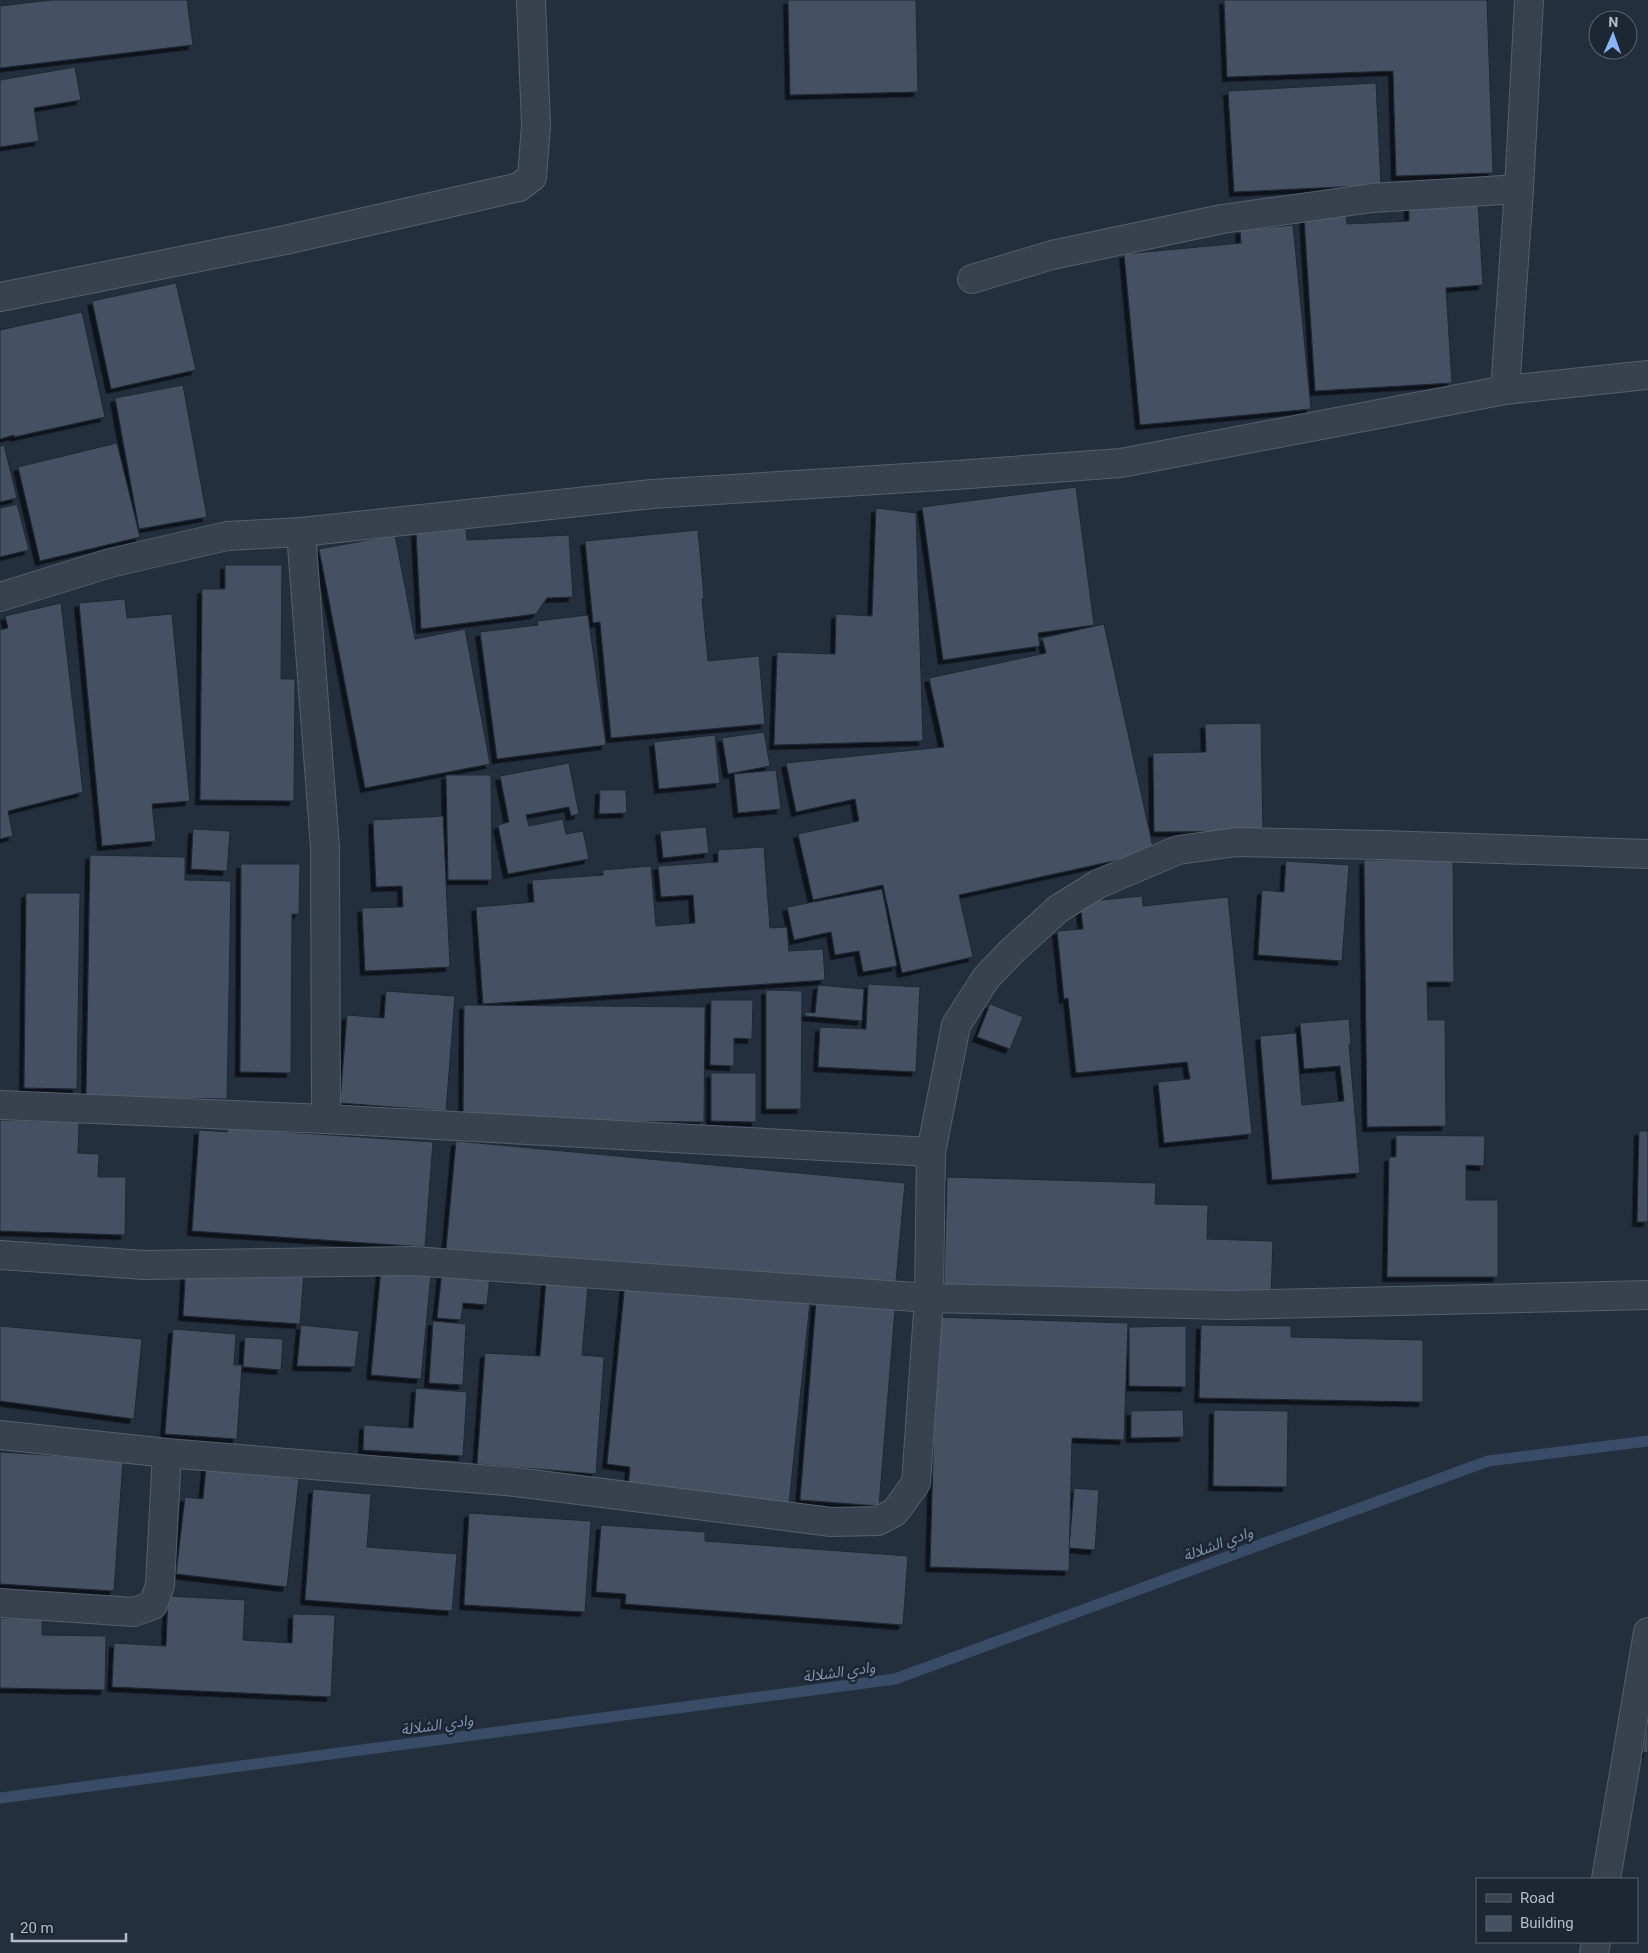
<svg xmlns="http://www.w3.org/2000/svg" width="1648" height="1953" font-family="Roboto,'Noto Sans Arabic',sans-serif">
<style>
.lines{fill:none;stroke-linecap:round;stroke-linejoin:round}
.stream{stroke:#394c67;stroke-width:11}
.building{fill:#455162;stroke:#1f2835;filter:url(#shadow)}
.street-casing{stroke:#565f6c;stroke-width:30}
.street{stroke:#38414e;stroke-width:28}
.labels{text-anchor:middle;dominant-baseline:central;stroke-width:5;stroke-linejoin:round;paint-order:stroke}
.water-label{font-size:15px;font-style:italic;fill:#7c92b1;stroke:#1d2633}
</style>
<defs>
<filter id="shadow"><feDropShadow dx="-4.5" dy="4.5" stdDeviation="0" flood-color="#0009"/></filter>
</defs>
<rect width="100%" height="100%" fill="#242f3e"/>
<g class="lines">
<path class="stream" d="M0,1798L895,1679L1488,1461L1648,1441"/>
</g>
<g class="building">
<path d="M51,0H187L193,45L0,68V6Z"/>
<path d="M788,0H916L918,92L790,95Z"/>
<path d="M1224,0H1487L1493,173L1396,176L1393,71L1227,77Z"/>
<path d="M75,67L81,100L34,108L39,141L0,147V80Z"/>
<path d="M1376,83L1381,185L1234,192L1228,91Z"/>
<path d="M1478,202L1483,285L1446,288L1452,383L1315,391L1304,217L1346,214L1347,224L1409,221V206Z"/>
<path d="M1293,225L1311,409L1140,425L1124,254L1241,243L1240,230Z"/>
<path d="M176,283L196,370L111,389L92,301Z"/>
<path d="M82,312L105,417L14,437V435L0,439V330Z"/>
<path d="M183,385L207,517L139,529L115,398Z"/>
<path d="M117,443L140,537L40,561L18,467Z"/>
<path d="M4,445L17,498L0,502V446Z"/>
<path d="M1076,487L1094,625L1038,633L1040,646L943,660L922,507Z"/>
<path d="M17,504L29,550L0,557V508Z"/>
<path d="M876,508L916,513L923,741L774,745L777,652L835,654L836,614L872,616Z"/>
<path d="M466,529L467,540L569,535L573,597L547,598L536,614L421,629L416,532Z"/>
<path d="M698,530L704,598L702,599L708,661L759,656L765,724L611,738L600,622L593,623L585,541Z"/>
<path d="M395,535L415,639L465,629L490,764L365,788L319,549Z"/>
<path d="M225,565H282L281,679H295L294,801L200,800L202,589H225Z"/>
<path d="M125,599L127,618L172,614L190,801L152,804L156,841L102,846L79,603Z"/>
<path d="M61,603L83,792L8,811L13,836L0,839V630L8,628L5,616Z"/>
<path d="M588,615L606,745L497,759L480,632L538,625L537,621Z"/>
<path d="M1104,624L1154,852L959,895L973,957L902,973L883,885L813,900L798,834L859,821L855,799L796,812L786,763L944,747L929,678L1046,653L1042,638Z"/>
<path d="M1261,723L1263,831L1154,832L1153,753L1206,752L1205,724Z"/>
<path d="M764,732L770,766L728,774L722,738Z"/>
<path d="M715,735L720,783L659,789L654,742Z"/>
<path d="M569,763L579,814L571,816L569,807L526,815L529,826L563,819L566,834L583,831L589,859L508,874L498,825L509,822L500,776Z"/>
<path d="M776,770L781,809L738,813L734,774Z"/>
<path d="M446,775H491L492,880H448Z"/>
<path d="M600,790H626L627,813L599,814Z"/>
<path d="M443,816L450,967L365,971L362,908L403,907L402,886L376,887L373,820Z"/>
<path d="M706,827L709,853L663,858L660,831Z"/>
<path d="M193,829L230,831L227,871L191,869Z"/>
<path d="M764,847L770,928L787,927L789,951L823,949L825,980L483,1004L476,907L534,902L532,880L603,875V870L651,866L656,926L695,923L693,895L661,897L658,866L718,862V850Z"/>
<path d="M90,855L185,857V880L231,881L227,1099L86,1097Z"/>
<path d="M1453,859L1454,982H1427L1428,1020H1445L1446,1126L1367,1127L1364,860Z"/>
<path d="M1286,861L1349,865L1342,961L1258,955L1262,890L1284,892Z"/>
<path d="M241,864H300L299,914H292L291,1073L240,1072Z"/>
<path d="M882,889L897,966L863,972L859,951L835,955L831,932L794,940L787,907Z"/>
<path d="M26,893H80L77,1089L24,1088Z"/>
<path d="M1142,896L1143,906L1228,897L1252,1134L1164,1143L1158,1082L1190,1079L1187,1062L1076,1073L1068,998L1064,999L1057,931L1083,929L1080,902Z"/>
<path d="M868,984L920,987L916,1072L818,1067L820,1027L866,1029Z"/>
<path d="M818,985L864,989L862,1021L805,1016V1012L815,1013Z"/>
<path d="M766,990L802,991L801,1109H766Z"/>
<path d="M386,991L455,996L446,1111L340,1103L347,1015L384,1018Z"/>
<path d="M711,1000H753L752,1039L734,1038V1066L710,1065Z"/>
<path d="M990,1004L1023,1017L1010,1049L977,1037Z"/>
<path d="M464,1005L705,1007L704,1122L463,1120Z"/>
<path d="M1349,1019L1351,1044H1349L1360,1173L1272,1180L1260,1036L1296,1033L1302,1105L1344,1101L1340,1066L1304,1069L1300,1023Z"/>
<path d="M711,1073H756V1122L711,1121Z"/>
<path d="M0,1120L79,1122L78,1153L99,1154L98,1177H126L125,1235L0,1231Z"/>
<path d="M228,1128L433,1142L425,1247L192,1231L199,1130L227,1132Z"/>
<path d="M1639,1131H1648V1222H1637Z"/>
<path d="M1396,1135L1485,1136L1484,1166L1466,1165V1200H1498V1277H1387L1389,1157H1396Z"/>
<path d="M456,1141L905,1183L895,1292L446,1249Z"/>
<path d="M947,1177L1156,1183L1155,1204L1208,1205L1207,1239L1273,1241L1271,1295L944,1286Z"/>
<path d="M186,1263L304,1271L300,1324L183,1316Z"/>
<path d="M381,1269L431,1274L421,1379L371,1375Z"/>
<path d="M442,1271L490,1276L487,1305L463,1303L461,1320L437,1318Z"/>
<path d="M546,1281L588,1285L582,1355L604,1357L596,1474L477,1464L485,1353L540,1356Z"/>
<path d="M625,1283L810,1302L789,1504L628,1488L630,1467L607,1464Z"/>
<path d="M816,1302L895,1309L879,1506L800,1500Z"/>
<path d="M937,1317L1128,1323L1124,1440L1072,1438L1069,1571L930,1567Z"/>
<path d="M433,1321L466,1324L463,1385L429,1383Z"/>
<path d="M301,1325L359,1331L355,1367L297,1366Z"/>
<path d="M1201,1325L1291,1326V1337L1423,1340V1402L1199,1398Z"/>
<path d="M0,1326L142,1339L134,1419L0,1401Z"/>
<path d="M1186,1326V1387L1129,1386V1327Z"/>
<path d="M173,1329L236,1334L234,1365H242L237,1439L165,1434Z"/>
<path d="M245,1337L283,1339L281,1370L243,1367Z"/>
<path d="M416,1388L467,1392L463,1456L363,1450L364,1425L413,1428Z"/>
<path d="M1183,1410L1184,1437L1131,1438V1411Z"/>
<path d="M1214,1410L1288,1411L1287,1487L1213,1486Z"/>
<path d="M0,1452L123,1460L114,1591L0,1584Z"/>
<path d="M207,1456L277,1464L276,1476L299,1479L287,1587L176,1574L185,1497L203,1499Z"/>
<path d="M1074,1488L1099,1490L1095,1550L1069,1548Z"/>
<path d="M313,1489L371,1494L367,1547L457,1554L452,1611L305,1600Z"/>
<path d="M469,1513L591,1521L585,1612L464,1605Z"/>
<path d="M601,1525L705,1532V1541L908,1556L903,1625L625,1604L626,1594L596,1592Z"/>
<path d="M168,1596L245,1600L243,1640L292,1643L293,1614L335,1615L331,1697L112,1687L114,1643L166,1646Z"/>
<path d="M0,1618L42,1619V1635L106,1636L105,1690L0,1688Z"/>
<path d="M1648,1720V1753L1643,1752Z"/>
</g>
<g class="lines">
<defs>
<g id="street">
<path d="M972,279L1052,255L1222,219L1372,198L1519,189"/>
<path d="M0,297L285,240L519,187L532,177L536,125L531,0"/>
<path d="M1505,390L1519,189L1529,0"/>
<path d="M301,532L325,847L326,1119"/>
<path d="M0,597L110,563L227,536L301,532L652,494L956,475L1121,463L1505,390L1648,375"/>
<path d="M0,1105L326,1119L931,1152"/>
<path d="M0,1255L144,1265L413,1261L929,1298L1230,1305L1648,1295"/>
<path d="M0,1435L167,1453L516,1482L831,1522L878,1521L895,1512L916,1483L929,1298L931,1152L956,1025L986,978L1011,952L1058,909L1098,884L1178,850L1237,842L1382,845L1648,854"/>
<path d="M0,1603L134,1612L153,1605L160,1585L167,1453"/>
<path d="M1606,1879L1648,1632"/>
<path d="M1594,1953L1596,1942"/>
</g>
</defs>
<use href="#street" class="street-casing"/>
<use href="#street" class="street"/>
</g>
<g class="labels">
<g class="water-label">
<text transform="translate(1218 1544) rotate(-20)">وادي الشلالة</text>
<text transform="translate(839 1672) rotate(-8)">وادي الشلالة</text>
<text transform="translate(437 1725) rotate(-8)">وادي الشلالة</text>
</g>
</g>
<rect x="1476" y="1878" width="162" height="65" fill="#1d2633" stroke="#59626f"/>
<rect x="1486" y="1894" width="25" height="8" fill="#38414e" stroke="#59626f"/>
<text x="1520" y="1903" font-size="15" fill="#b4bcc9">Road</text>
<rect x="1486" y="1916" width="25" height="15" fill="#455162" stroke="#59626f"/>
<text x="1520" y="1928" font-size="15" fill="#b4bcc9">Building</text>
<g transform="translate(1613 35) rotate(2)"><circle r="24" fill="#1d2633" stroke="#59626f"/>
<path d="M0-4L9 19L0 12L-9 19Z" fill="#8ab4f8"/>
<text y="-8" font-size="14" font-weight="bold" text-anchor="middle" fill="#b4bcc9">N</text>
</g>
<path d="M12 1933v8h114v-8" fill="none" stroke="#b4bcc9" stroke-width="2.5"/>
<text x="20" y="1933" font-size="15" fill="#b4bcc9" stroke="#1d2633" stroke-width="4" paint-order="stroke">20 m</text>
</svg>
